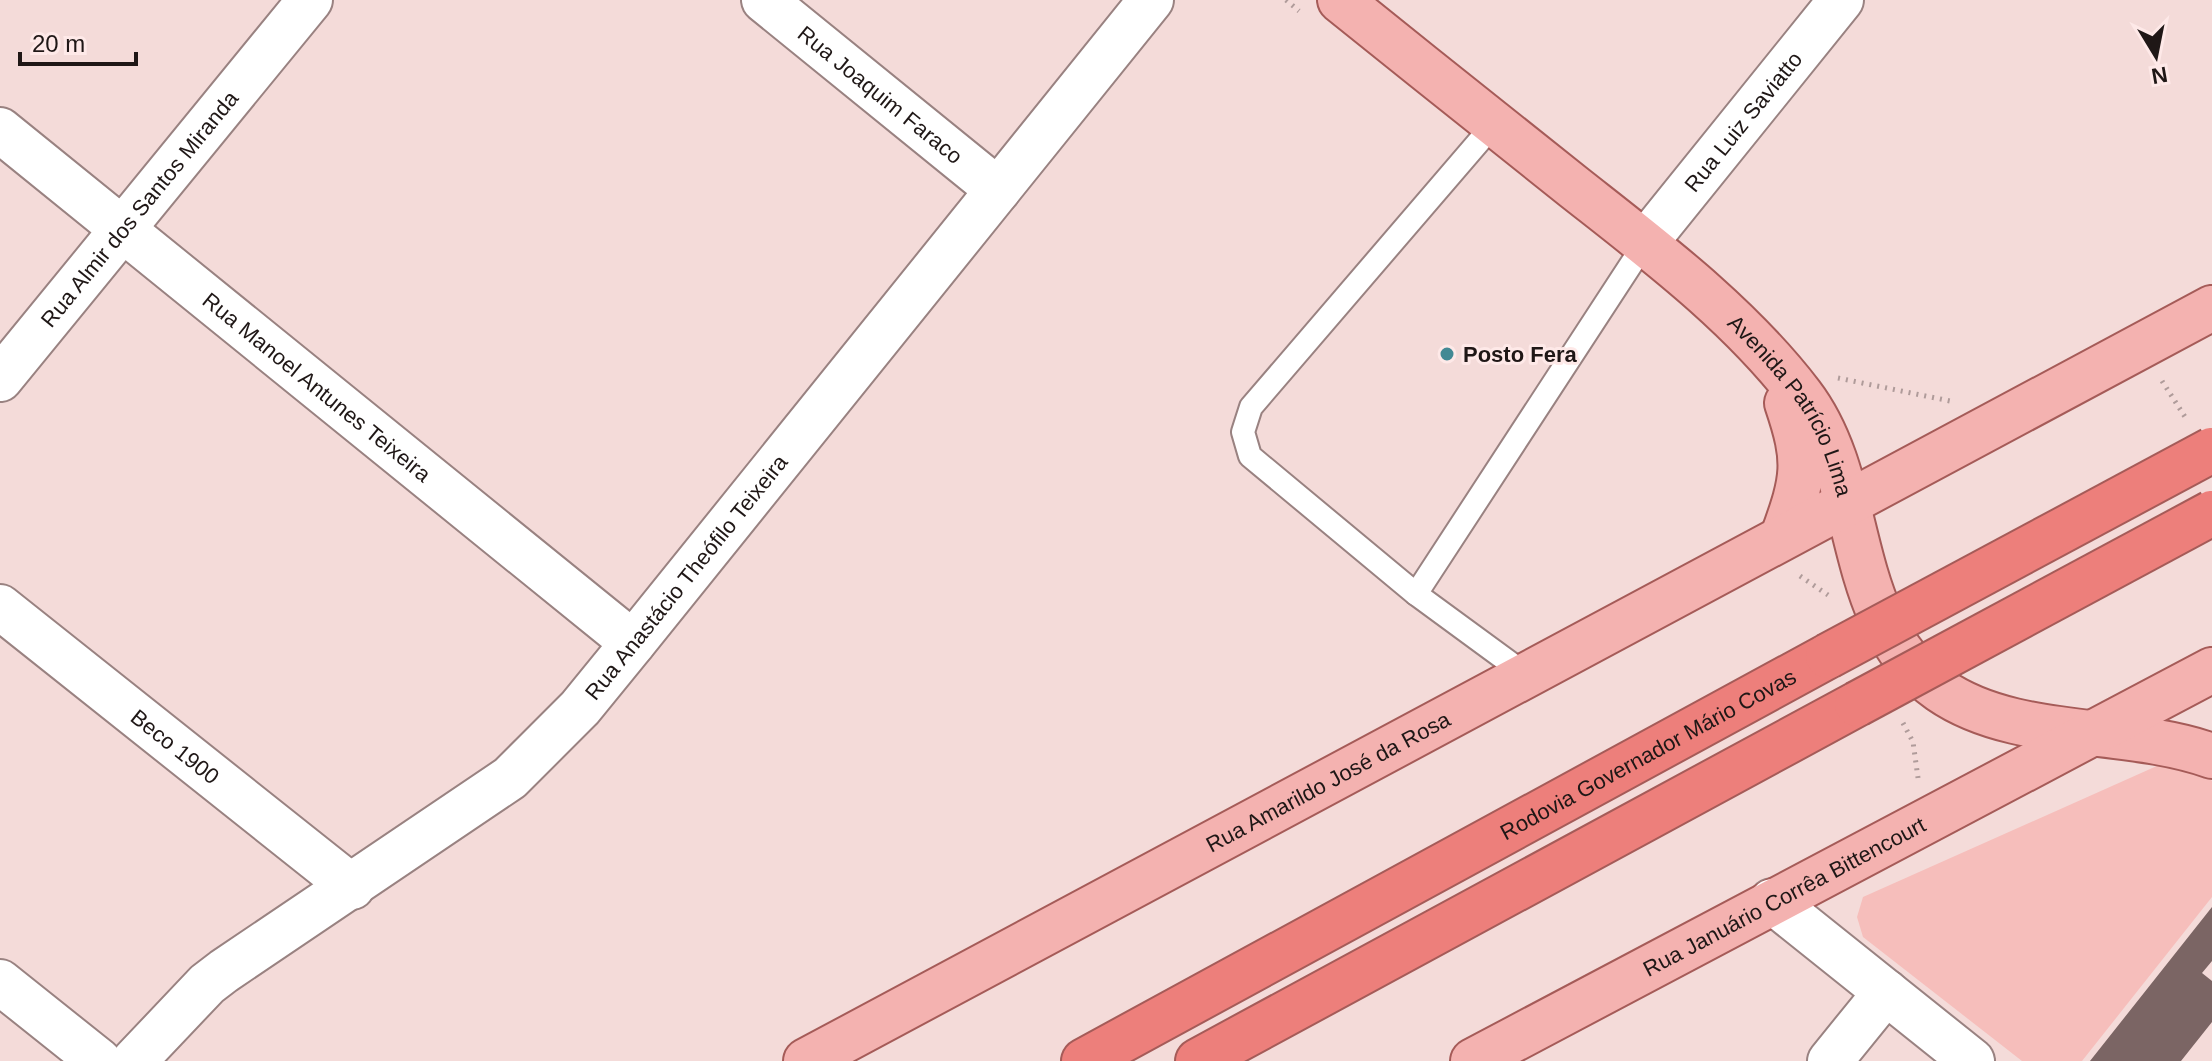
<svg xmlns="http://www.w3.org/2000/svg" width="2212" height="1061" font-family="Arial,sans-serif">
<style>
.green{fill:#f6bebb}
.building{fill:#7b6564}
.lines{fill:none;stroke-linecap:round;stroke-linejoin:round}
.lane-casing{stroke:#998281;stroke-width:26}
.street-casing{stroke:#998281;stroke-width:48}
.primary-casing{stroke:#a55b58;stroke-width:48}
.highway-casing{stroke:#a55b58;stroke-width:48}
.path{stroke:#af9b9a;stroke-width:5;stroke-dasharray:2 6;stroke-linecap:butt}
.lane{stroke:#fff;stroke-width:22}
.street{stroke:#fff;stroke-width:44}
.primary{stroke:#f4b2b0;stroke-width:44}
.highway{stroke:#ed7f7b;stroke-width:44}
.highway-bridge-casing{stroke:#a55b58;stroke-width:48;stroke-linecap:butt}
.highway-bridge{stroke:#ed7f7b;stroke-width:44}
.poi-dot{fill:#438994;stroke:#fee9e8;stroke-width:3}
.labels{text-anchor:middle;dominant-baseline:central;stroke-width:6;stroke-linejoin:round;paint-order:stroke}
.street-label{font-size:22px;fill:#1f1716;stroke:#fee9e8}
.poi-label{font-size:22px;font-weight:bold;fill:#1f1716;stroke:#fee9e8;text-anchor:start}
</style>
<rect width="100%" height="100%" fill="#f4dbd9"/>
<path class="green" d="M2168,761L2204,773L2212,781V897L2082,1061H2022L1863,937L1857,917L1863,897Z"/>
<path class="building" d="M2212,907V961L2202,973L2212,981V1022L2181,1061H2090Z"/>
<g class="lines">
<defs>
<g id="lane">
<path d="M1416,594L1250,456L1243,432L1251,407L1494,124"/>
<path d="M1525,674L1416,594L1645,243"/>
</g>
<g id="street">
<path id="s1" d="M764,0L998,190"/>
<path id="s2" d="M0,130L633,643"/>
<path id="s3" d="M1645,243L1841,0"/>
<path id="s4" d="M0,379L310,0"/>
<path id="s5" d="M0,607L352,887"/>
<path d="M1772,901L1972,1061"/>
<path d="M0,982L99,1061"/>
<path id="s6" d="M134,1061L207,984L224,971L510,778L580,708L633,643L1151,0"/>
<path d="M1830,1061L1886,992"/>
</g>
<g id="primary">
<path id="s7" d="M1340,0C1418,63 1497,126 1575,188C1655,251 1739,314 1801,395C1869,484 1841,621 1940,690C2015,742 2126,725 2212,756"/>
<path d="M1783,536C1804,478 1807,462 1787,403"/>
<path id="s8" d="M806,1061L2212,308"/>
<path id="s9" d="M1473,1061L2212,670"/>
</g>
<g id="highway">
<path id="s10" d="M1084,1061L1828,656"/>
<path d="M1198,1061L1857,704"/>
</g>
</defs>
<use href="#lane" class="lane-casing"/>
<use href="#street" class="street-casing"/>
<use href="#primary" class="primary-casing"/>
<use href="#highway" class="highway-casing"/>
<g class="path">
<path d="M1286,0L1299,11"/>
<path d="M1838,378L1950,401"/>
<path d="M2162,381L2187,420"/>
<path d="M1800,576L1828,595"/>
<path d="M1903,723L1913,742L1918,778"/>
</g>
<use href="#lane" class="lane"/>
<use href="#street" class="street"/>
<use href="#primary" class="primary"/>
<use href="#highway" class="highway"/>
<defs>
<g id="highway-bridge">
<path d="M1828,656L2212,450"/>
<path d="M1857,704L2212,513"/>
</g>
</defs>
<use href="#highway-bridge" class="highway-bridge-casing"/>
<use href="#highway-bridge" class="highway-bridge"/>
</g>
<circle class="poi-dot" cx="1447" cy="354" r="8"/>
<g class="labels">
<g class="street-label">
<text stroke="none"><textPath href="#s1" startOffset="150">Rua Joaquim Faraco</textPath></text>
<text stroke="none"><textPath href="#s3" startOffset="156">Rua Luiz Saviatto</textPath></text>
<text stroke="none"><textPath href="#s4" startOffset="220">Rua Almir dos Santos Miranda</textPath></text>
<text stroke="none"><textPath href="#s2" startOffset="408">Rua Manoel Antunes Teixeira</textPath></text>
<text stroke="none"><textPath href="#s7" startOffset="612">Avenida Patrício Lima</textPath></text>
<text stroke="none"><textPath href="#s6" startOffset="740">Rua Anastácio Theófilo Teixeira</textPath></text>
<text stroke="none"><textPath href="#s5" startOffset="224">Beco 1900</textPath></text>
<text stroke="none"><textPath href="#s10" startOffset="642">Rodovia Governador Mário Covas</textPath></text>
<text stroke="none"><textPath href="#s8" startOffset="592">Rua Amarildo José da Rosa</textPath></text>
<text stroke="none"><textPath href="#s9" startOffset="352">Rua Januário Corrêa Bittencourt</textPath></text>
</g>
<g class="poi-label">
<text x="1463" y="354">Posto Fera</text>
</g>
</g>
<g transform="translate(2156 56) rotate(170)" stroke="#fee9e8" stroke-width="6" paint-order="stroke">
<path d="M0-6L14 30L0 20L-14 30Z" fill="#1f1716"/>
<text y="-12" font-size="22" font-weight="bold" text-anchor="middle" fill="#1f1716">N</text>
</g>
<path d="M20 52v12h116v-12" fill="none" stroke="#1f1716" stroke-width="4"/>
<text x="32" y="52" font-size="24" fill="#1f1716" stroke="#fee9e8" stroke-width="6" paint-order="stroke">20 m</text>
</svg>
